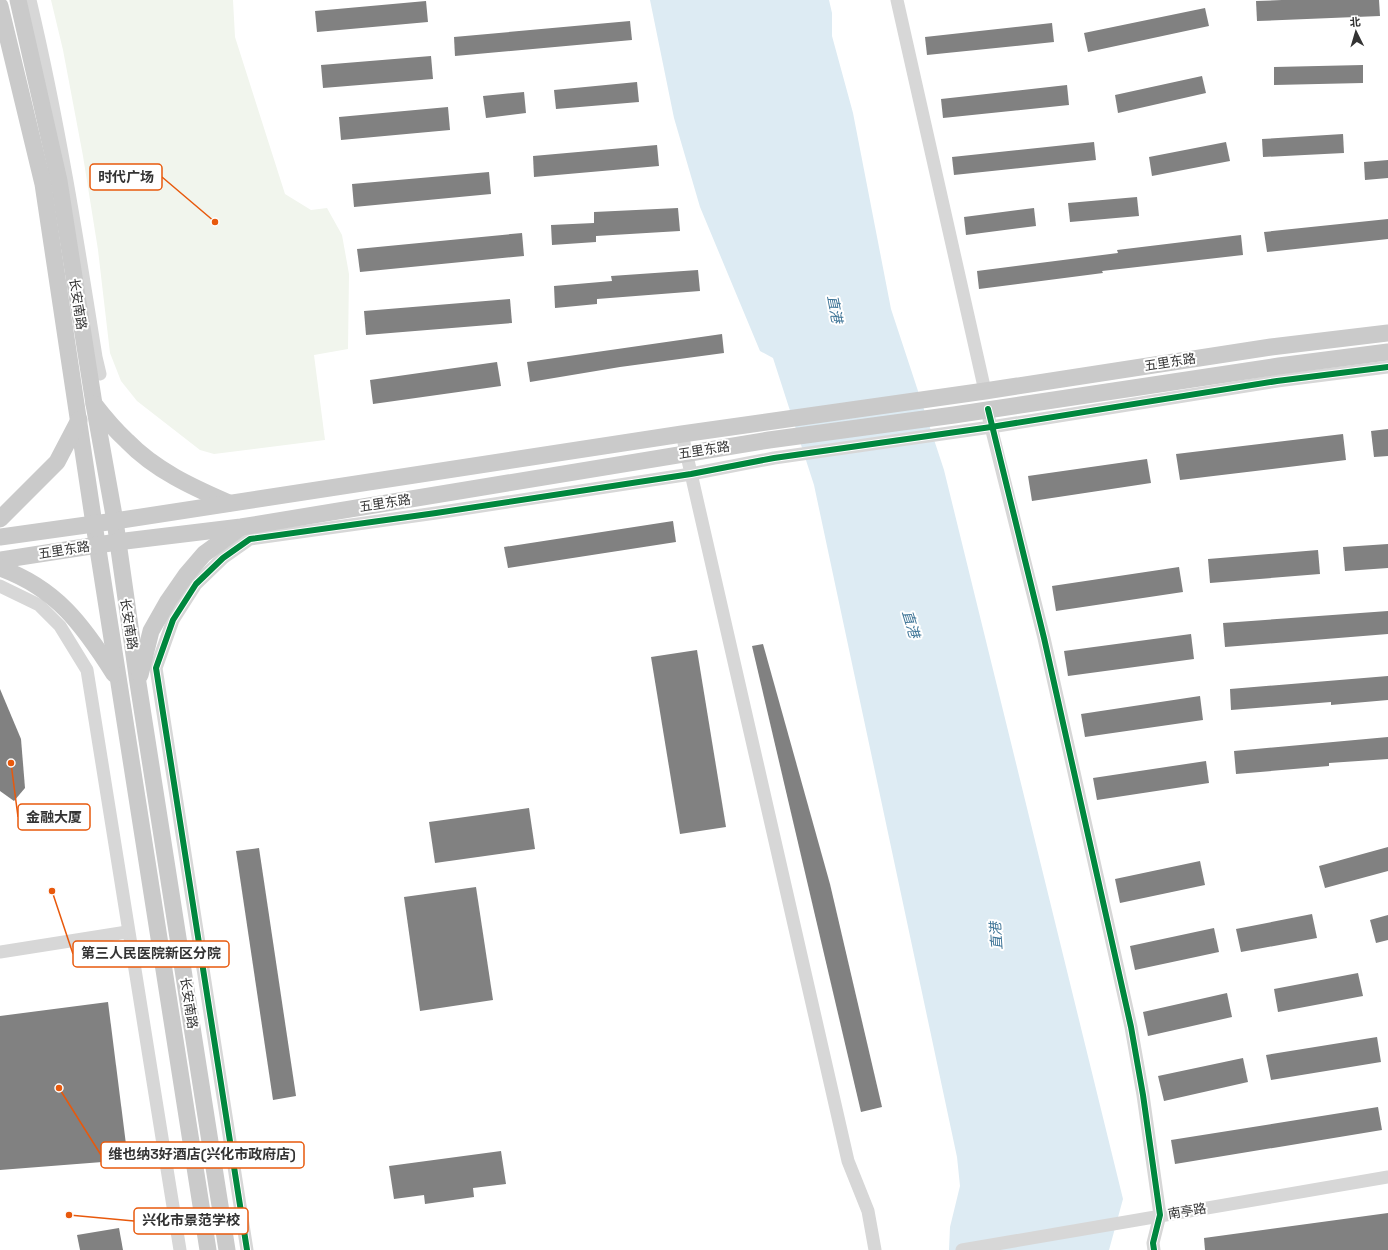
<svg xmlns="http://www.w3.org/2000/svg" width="1388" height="1250" font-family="'Space Grotesk','Noto Sans SC',sans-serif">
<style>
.green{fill:#f1f5ed}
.water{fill:#ddebf3}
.building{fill:#818181}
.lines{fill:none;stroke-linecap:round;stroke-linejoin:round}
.minor{stroke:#d7d7d7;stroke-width:13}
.major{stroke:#cacaca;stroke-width:17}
.cycleway-casing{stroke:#fff;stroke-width:8}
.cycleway{stroke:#00873e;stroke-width:6}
.labels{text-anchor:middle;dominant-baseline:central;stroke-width:4;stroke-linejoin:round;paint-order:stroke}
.street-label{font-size:13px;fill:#333;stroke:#fff}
.water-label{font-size:14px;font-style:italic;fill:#3f7597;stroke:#fff}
.leader{fill:none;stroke:#e8590c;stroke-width:1.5}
.callout-dot{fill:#e8590c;stroke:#fff;stroke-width:1.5}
.callout{fill:#fff;stroke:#e8590c;stroke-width:1.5}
.callout-label{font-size:14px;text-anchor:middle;font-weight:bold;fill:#333}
</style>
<rect width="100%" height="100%" fill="#fff"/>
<path class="green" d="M51,0H233L235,37L285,194L311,210L327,208L342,235L349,274L348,349L314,355L325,440L214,454L200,450L137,401L121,381L110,353L98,250L83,156L63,50Z"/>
<path class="water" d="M650,0H829L832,13V36L853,113L891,309L944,470L1123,1199L1109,1250H949L950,1227L960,1186L957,1157L814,485L773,358L760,351L700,207L674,118Z"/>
<g class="building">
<path d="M1282,0H1379L1380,16L1257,21L1256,1Z"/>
<path d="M426,1L428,22L317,32L315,11Z"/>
<path d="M1205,8L1209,26L1088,52L1084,33Z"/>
<path d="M630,21L632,40L455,56L454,37Z"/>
<path d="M1052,23L1054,42L927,55L925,37Z"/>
<path d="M431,56L433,79L323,88L321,65Z"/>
<path d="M1363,65V83L1274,85V67Z"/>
<path d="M1202,76L1206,93L1118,113L1115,95Z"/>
<path d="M637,82L639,102L556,109L554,90Z"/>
<path d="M1067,85L1069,105L943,118L941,99Z"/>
<path d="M524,92L526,113L486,118L483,96Z"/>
<path d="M448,107L450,130L341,140L339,117Z"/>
<path d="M1343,134L1344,153L1263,157L1262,139Z"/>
<path d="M1094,142L1096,160L954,175L952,157Z"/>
<path d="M1226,142L1230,161L1152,176L1149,157Z"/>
<path d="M657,145L659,166L534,177L533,156Z"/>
<path d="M1388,160V178L1365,180L1364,162Z"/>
<path d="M489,172L491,194L354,207L352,184Z"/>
<path d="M1137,197L1139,216L1070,222L1068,203Z"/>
<path d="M678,208L680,231L596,236V242L552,245L551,225L594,223V212Z"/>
<path d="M1034,208L1036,226L966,235L964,217Z"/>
<path d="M1388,219V239L1267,252L1264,232Z"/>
<path d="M522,233L524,256L360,272L357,249Z"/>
<path d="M1241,235L1243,255L1102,271L1103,273L979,289L977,271L1118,253L1117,250Z"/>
<path d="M698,270L700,291L597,299V304L555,308L554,286L612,281L611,276Z"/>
<path d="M510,299L512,323L366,335L364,311Z"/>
<path d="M722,334L724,353L620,367L530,382L527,362Z"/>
<path d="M497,362L501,386L373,404L370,380Z"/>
<path d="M1388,429V456L1374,457L1371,431Z"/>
<path d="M1343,434L1346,460L1180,480L1176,454Z"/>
<path d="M1147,459L1151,483L1032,501L1028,476Z"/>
<path d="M673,521L676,542L508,568L504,547Z"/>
<path d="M1388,544V568L1345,571L1343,547Z"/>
<path d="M1318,550L1320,574L1210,583L1208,559Z"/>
<path d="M1179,567L1183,592L1056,611L1052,586Z"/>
<path d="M1388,611V634L1225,647L1223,623Z"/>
<path d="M1191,634L1194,659L1068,676L1064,651Z"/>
<path d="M763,644L830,884L882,1107L861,1112L752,646Z"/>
<path d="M697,650L726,827L680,834L651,657Z"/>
<path d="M1388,676V700L1331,705V702L1231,710L1230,689Z"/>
<path d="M0,689L21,739L25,788L14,801L0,791Z"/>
<path d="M1200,696L1203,720L1085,737L1081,714Z"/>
<path d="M1388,737V759L1329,763V766L1236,774L1234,751Z"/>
<path d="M1206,761L1209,783L1097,800L1093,778Z"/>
<path d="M529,808L535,849L435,863L429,822Z"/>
<path d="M1388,847V871L1325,888L1319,866Z"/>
<path d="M259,848L296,1096L273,1100L236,851Z"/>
<path d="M1200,861L1205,885L1120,903L1115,879Z"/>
<path d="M476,887L493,1000L420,1011L404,897Z"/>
<path d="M1312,914L1317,938L1241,952L1236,929Z"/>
<path d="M1388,915V940L1376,943L1370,920Z"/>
<path d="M1214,928L1219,952L1135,970L1130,946Z"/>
<path d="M1358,973L1363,996L1278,1012L1274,989Z"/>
<path d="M1227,993L1232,1017L1148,1036L1143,1012Z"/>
<path d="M108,1002L128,1160L0,1170V1016Z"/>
<path d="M1377,1037L1381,1062L1271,1080L1266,1055Z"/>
<path d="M1243,1058L1248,1082L1164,1101L1158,1076Z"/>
<path d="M1378,1107L1382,1130L1175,1164L1171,1140Z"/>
<path d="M501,1151L506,1184L473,1188L474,1197L425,1204L424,1195L394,1199L389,1166Z"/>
<path d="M1388,1213V1250H1205L1204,1238Z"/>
<path d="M119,1228L123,1250H80L77,1235Z"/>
</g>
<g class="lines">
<g class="minor">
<path d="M30,0C58,118 77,237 96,357L100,374"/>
<path d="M897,0L985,391"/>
<path d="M989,419L1044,638L1131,1027L1143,1095L1160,1215L1153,1243L1154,1250"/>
<path d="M682,434L848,1161L868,1211L875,1250"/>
<path d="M0,586L39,605L60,626L87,670L180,1250"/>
<path d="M0,952L127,932"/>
<path d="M247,1250L156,668L173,620L196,584L223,558L250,539L436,513L691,474L774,458L991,427L1277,381L1388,367"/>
<path d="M962,1250L1388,1177"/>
</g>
<g class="major">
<path d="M18,0L59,181L94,404L115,521L138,683L227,1250"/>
<path d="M0,6L43,184L94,524L208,1250"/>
<path d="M94,404C104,417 115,430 127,441C155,470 192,487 229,503"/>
<path d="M0,519L57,462L79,420"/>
<path d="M0,537L115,521L682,434L985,391L1271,347L1388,333"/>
<path d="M0,560L117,542L241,527L769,440L954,415L1279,366L1388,352"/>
<path d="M0,568C56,588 83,625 114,674"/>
<path d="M140,675L151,631L168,601L186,575L204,554L240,528"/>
</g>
<defs>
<g id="cycleway">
<path d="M988,409L1044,638L1131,1027L1143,1095L1160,1215L1153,1243L1154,1250"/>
<path d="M247,1250L156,668L173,620L196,584L223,558L250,539L436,513L691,474L774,458L991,427L1277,381L1388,367"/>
</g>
</defs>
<use href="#cycleway" class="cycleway-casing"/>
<use href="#cycleway" class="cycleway"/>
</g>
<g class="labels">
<g class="street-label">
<text transform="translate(78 304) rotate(81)">长安南路</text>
<text transform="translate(1170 362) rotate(-9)">五里东路</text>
<text transform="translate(704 450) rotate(-9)">五里东路</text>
<text transform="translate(385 503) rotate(-9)">五里东路</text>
<text transform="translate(64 550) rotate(-9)">五里东路</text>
<text transform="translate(129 624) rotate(81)">长安南路</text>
<text transform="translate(189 1003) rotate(81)">长安南路</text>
<text transform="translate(1187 1211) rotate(-9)">南亭路</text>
</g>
<g class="water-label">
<text transform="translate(835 309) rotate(79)">直港</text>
<text transform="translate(911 624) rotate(73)">直港</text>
<text transform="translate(996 936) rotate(-94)">直港</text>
</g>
</g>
<path class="leader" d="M215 222L162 177M11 763L18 817M52 891L73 954M59 1088L101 1155M69 1215L134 1221"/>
<g class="callout-dot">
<circle cx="215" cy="222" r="4"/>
<circle cx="11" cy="763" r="4"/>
<circle cx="52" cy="891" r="4"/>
<circle cx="59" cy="1088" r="4"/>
<circle cx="69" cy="1215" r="4"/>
</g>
<g class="callout">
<rect x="90" y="164" width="72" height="26" rx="4"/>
<rect x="18" y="804" width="72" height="26" rx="4"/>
<rect x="73" y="941" width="156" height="26" rx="4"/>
<rect x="101" y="1142" width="203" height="26" rx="4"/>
<rect x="134" y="1208" width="114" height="26" rx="4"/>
</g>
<g class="callout-label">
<text x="126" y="182">时代广场</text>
<text x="54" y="822">金融大厦</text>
<text x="151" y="958">第三人民医院新区分院</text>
<text x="202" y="1159">维也纳3好酒店(兴化市政府店)</text>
<text x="191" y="1225">兴化市景范学校</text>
</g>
<g transform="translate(1356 32) rotate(355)" stroke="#ffffff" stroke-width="3" paint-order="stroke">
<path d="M0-3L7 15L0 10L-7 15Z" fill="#333333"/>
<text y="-6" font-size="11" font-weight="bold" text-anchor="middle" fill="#333333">北</text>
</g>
</svg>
